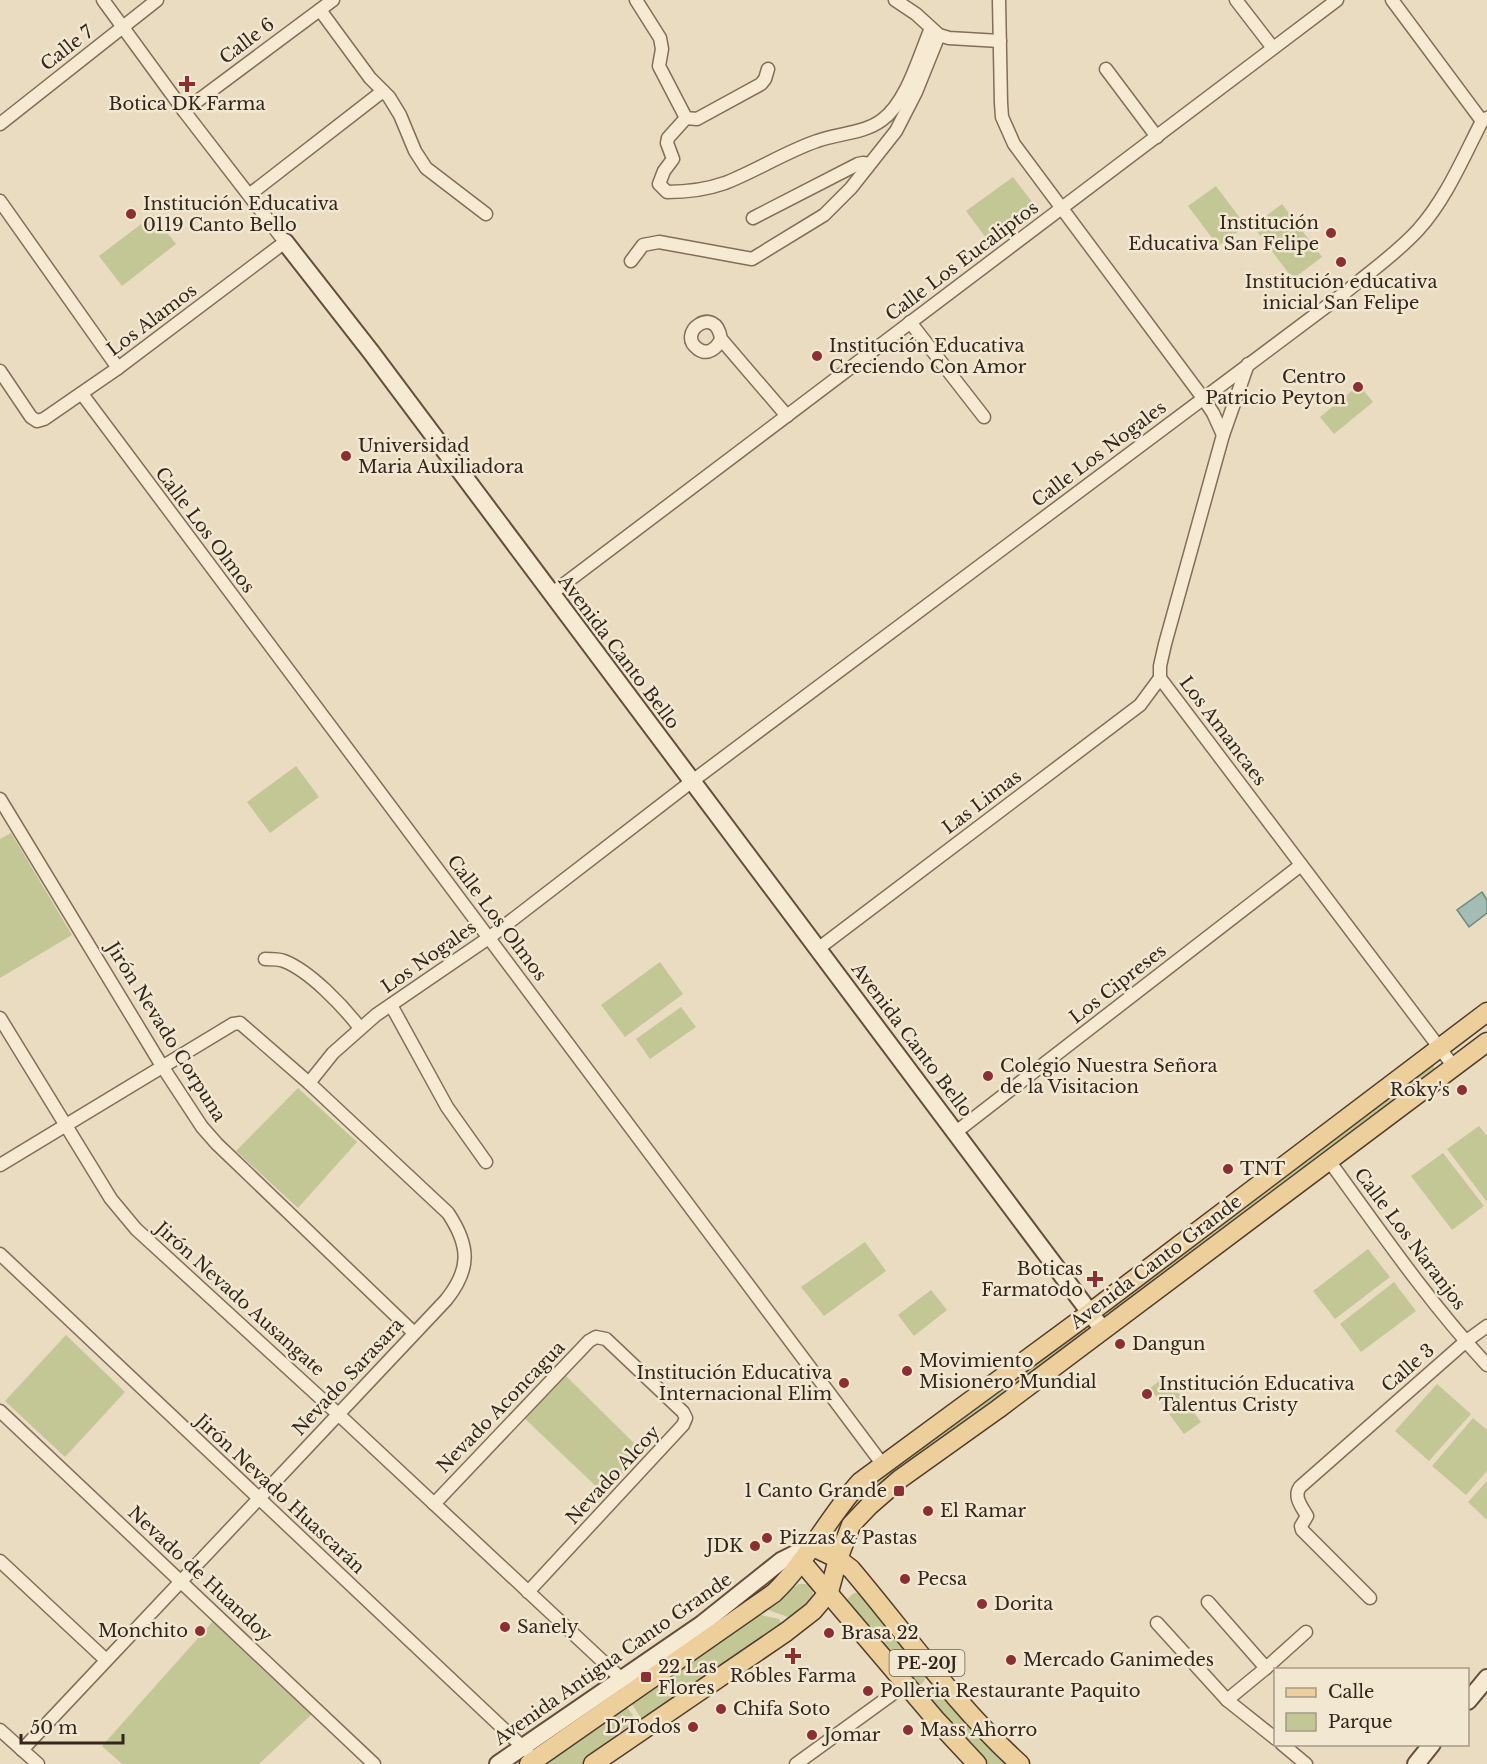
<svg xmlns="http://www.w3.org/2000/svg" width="1487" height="1764" font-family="'Libre Baskerville',serif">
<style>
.green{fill:#c3c796}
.water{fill:#a3bdb4;stroke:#6b8a81;stroke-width:1.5}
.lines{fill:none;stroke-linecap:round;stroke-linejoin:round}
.street-casing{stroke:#826e5a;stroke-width:15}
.secondary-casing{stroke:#644f3d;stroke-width:20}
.primary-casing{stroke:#503d2e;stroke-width:21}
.street{stroke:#f6ead3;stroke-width:12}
.secondary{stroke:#f6ead3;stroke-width:16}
.primary{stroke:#eccf9a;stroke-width:18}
.poi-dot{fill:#8d2e32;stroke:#f2e7d0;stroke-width:2}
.labels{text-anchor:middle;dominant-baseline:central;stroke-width:5;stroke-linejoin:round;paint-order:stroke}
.shield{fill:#f2e7d0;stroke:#6c6153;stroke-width:1.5}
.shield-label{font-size:16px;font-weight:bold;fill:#33271d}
.street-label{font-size:18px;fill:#33271d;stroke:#f2e7d0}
.poi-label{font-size:18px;fill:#33271d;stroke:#f2e7d0;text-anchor:start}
</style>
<rect width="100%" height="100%" fill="#eadcc1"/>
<g class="green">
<path d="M1013,177L1033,203L986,238L966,211Z"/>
<path d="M1216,186L1246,226L1218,246L1188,206Z"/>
<path d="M1282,204L1322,257L1293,279L1253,226Z"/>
<path d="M153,215L176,244L122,286L99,256Z"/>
<path d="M1359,385L1373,402L1334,434L1320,417Z"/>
<path d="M296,766L319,797L270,833L247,802Z"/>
<path d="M11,833L72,935L0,978V839Z"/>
<path d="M660,962L683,994L625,1037L601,1005Z"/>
<path d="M681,1007L696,1027L650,1059L636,1039Z"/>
<path d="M1429,1063L1434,1066L1435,1071L1114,1316L1106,1310Z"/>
<path d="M298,1088L357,1142L298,1208L236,1151Z"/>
<path d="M1479,1126L1487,1136V1202L1447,1149Z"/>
<path d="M1443,1153L1484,1206L1452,1230L1411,1176Z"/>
<path d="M865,1242L886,1271L824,1316L801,1287Z"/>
<path d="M1368,1249L1390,1277L1335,1319L1313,1291Z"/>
<path d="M1394,1282L1416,1311L1361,1352L1340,1324Z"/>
<path d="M931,1290L947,1310L914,1336L898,1315Z"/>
<path d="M1080,1327L1086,1329V1335L846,1520L843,1521L839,1518L852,1497Z"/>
<path d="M66,1335L125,1392L65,1457L5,1401Z"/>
<path d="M564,1374L643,1452L603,1493L521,1415Z"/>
<path d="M1166,1376L1201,1422L1184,1434L1150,1388Z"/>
<path d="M1437,1384L1471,1414L1429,1461L1395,1431Z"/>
<path d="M1473,1418L1487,1430V1471L1466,1495L1432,1466Z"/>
<path d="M1487,1481V1520L1468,1502Z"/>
<path d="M799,1584H809L813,1590L812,1602L804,1609L788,1617L768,1610L765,1607Z"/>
<path d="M854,1593H859L928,1674L922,1684L917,1687L847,1603L848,1598Z"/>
<path d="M757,1614L779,1619L783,1627L644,1723L630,1701Z"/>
<path d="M215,1619L312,1714L259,1764H122L102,1746Z"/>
<path d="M935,1683L1011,1764H983L922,1692Z"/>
<path d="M625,1704L640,1726L582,1764H535Z"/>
</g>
<path class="water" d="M1482,892L1487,900V913L1469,927L1457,910Z"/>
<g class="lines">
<defs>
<g id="street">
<path d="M636,0L660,38L662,49L659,66L686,118L697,119L761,84L765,79L768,69"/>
<path d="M895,0L916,14L939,35L949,38L1000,41"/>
<path d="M999,0L1001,103L1002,117L1014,144L1203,398L1213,413L1223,435"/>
<path d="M1236,0L1273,48"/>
<path d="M1392,0L1482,121"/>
<path d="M320,10L370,78L389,97L400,115L415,151L426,168L486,214"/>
<path d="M1106,69L1157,137"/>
<path d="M184,111L333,0"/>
<path d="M686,118L668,138L667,143L673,159L664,171L659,184L667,192C685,192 708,189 725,183C756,171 785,152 817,141C838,133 863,134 882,120C907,102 919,56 931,28"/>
<path d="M0,124L157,0"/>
<path d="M249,195L383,91"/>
<path d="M0,201L118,368"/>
<path d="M753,218L858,164L863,163L869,164"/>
<path d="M631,261L643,245L659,242L752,259L824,215L851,188L896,131L916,92L939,35"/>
<path d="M910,322L984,417"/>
<path d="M721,339C717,348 708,356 698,349C675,333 716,303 721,339L787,416"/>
<path d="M1248,364L1223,435L1165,644L1160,666V678L1454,1067"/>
<path d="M0,371L31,417L37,421L44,419L118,368L285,242L184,111L103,0"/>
<path d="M82,394L883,1465"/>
<path d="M551,594L1337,0"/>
<path d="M0,799L162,1066L202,1127L217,1144L413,1332"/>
<path d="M819,948L1140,705L1160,678"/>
<path d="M265,959C271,959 279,959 284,961C310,971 343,1006 360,1028"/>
<path d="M391,1005L447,1107L486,1162"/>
<path d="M0,1018L111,1199L136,1229L338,1414L627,1684"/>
<path d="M309,1083L333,1053L376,1015L490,937L691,782L1347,291C1371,271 1397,253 1418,230C1446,199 1463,158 1482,121L1487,118"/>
<path d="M956,1132L1301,865"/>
<path d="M1330,1162C1380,1231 1429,1302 1487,1365"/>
<path d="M0,1165L233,1024L240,1023L309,1083L448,1213C470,1246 471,1269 446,1300L22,1750"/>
<path d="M0,1254L527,1751"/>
<path d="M0,1411L374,1764"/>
<path d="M434,1504L589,1341L596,1337L606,1339L683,1412L686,1418L683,1425L528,1592"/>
<path d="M0,1561L106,1660"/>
<path d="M1370,1598L1302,1530L1301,1526L1307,1516C1302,1507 1293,1497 1300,1487L1465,1342L1487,1326"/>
<path d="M1208,1602L1266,1668"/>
<path d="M1157,1623L1227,1700L1276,1739"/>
<path d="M1227,1700L1266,1668L1306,1632"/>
<path d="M0,1730L38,1764"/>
<path d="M1282,1744L1306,1764"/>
<path d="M796,1764L905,1685"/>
</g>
<g id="secondary">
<path d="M285,242L371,352L1103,1330"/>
<path d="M1468,1701L1487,1678"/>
<path d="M498,1764L702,1624L781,1561L811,1546"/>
<path d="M1416,1764L1432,1744"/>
</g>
<g id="primary">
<path d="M811,1546L838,1559L851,1569C907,1635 956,1706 1020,1764"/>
<path d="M801,1561L937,1721L977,1764"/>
<path d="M529,1764L774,1593C808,1560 828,1517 860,1482L1091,1312L1487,1012"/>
<path d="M593,1764L786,1632L813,1611L829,1592L838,1559L851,1525L869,1506L900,1479L998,1409L1487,1042"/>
</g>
</defs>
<use href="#street" class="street-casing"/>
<use href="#secondary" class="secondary-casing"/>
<use href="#primary" class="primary-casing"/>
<use href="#street" class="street"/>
<use href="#secondary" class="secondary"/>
<use href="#primary" class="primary"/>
</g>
<g class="poi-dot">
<path d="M184 75h6v6h6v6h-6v6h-6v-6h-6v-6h6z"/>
<circle cx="131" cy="214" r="6"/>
<circle cx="1331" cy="233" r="6"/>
<circle cx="1341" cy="262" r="6"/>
<circle cx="817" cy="356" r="6"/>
<circle cx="1358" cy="387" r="6"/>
<circle cx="346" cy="456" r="6"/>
<circle cx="988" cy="1076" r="6"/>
<circle cx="1462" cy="1090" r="6"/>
<circle cx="1228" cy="1169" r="6"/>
<path d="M1092 1270h6v6h6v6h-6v6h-6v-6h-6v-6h6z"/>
<circle cx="1120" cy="1344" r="6"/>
<circle cx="907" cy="1371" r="6"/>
<circle cx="844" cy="1383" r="6"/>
<circle cx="1147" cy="1394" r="6"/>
<rect x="893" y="1485" width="12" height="12" rx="3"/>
<circle cx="928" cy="1511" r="6"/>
<circle cx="767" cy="1538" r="6"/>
<circle cx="755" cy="1546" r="6"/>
<circle cx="905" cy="1579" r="6"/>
<circle cx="982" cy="1604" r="6"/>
<circle cx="505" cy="1627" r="6"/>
<circle cx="200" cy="1631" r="6"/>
<circle cx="829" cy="1633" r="6"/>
<path d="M790 1647h6v6h6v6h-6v6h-6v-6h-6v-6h6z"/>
<circle cx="1011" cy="1660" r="6"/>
<rect x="640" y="1671" width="12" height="12" rx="3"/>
<circle cx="868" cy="1691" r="6"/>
<circle cx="721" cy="1709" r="6"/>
<circle cx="693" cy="1727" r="6"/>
<circle cx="908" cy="1730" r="6"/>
<circle cx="812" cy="1735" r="6"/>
</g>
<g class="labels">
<rect class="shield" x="889.5" y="1650" width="75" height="26" rx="4.5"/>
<g class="shield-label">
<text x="927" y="1663">PE-20J</text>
</g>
<g class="street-label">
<text transform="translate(247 41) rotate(-37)">Calle 6</text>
<text transform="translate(67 48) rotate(-38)">Calle 7</text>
<text transform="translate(962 261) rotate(-37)">Calle Los Eucaliptos</text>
<text transform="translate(152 320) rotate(-37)">Los Alamos</text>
<text transform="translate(1099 454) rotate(-37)">Calle Los Nogales</text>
<text transform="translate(205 530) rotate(53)">Calle Los Olmos</text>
<text transform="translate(619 652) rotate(53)">Avenida Canto Bello</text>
<text transform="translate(1223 731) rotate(53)">Los Amancaes</text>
<text transform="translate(982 802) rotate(-37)">Las Limas</text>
<text transform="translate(497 918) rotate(53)">Calle Los Olmos</text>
<text transform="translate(429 957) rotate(-35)">Los Nogales</text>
<text transform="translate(1118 984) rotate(-38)">Los Cipreses</text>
<text transform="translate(166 1032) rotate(58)">Jirón Nevado Corpuna</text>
<text transform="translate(912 1040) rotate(53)">Avenida Canto Bello</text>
<text transform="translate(1410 1239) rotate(53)">Calle Los Naranjos</text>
<text transform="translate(1156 1262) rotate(-37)">Avenida Canto Grande</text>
<text transform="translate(240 1299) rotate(42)">Jirón Nevado Ausangate</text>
<text transform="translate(1408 1368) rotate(-41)">Calle 3</text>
<text transform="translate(348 1377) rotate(-47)">Nevado Sarasara</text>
<text transform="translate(501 1407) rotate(-46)">Nevado Aconcagua</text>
<text transform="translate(613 1475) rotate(-47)">Nevado Alcoy</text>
<text transform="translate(280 1494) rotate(43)">Jirón Nevado Huascarán</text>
<text transform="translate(200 1574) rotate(43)">Nevado de Huandoy</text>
<text transform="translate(613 1659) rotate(-35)">Avenida Antigua Canto Grande</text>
</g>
<g class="poi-label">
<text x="187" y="104" text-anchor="middle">Botica DK Farma</text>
<text x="143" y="204">Institución Educativa<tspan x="143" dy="21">0119 Canto Bello</tspan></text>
<text x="1319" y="223" text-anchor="end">Institución<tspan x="1319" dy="21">Educativa San Felipe</tspan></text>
<text x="1341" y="282" text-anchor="middle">Institución educativa<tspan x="1341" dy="21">inicial San Felipe</tspan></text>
<text x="829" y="346">Institución Educativa<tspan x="829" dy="21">Creciendo Con Amor</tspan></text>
<text x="1346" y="377" text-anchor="end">Centro<tspan x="1346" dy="21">Patricio Peyton</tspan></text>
<text x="358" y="446">Universidad<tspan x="358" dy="21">Maria Auxiliadora</tspan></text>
<text x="1000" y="1066">Colegio Nuestra Señora<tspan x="1000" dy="21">de la Visitacion</tspan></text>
<text x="1450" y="1090" text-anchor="end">Roky's</text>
<text x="1240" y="1169">TNT</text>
<text x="1083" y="1269" text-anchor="end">Boticas<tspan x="1083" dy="21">Farmatodo</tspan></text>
<text x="1132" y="1344">Dangun</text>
<text x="919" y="1361">Movimiento<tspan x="919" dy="21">Misionero Mundial</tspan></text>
<text x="832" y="1373" text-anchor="end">Institución Educativa<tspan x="832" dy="21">Internacional Elim</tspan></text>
<text x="1159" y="1384">Institución Educativa<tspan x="1159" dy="21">Talentus Cristy</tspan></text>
<text x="887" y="1491" text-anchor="end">1 Canto Grande</text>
<text x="940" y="1511">El Ramar</text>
<text x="779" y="1538">Pizzas &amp; Pastas</text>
<text x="743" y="1546" text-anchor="end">JDK</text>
<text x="917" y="1579">Pecsa</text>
<text x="994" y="1604">Dorita</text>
<text x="517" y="1627">Sanely</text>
<text x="188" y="1631" text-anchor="end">Monchito</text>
<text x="841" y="1633">Brasa 22</text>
<text x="1023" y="1660">Mercado Ganimedes</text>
<text x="658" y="1667">22 Las<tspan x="658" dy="21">Flores</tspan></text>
<text x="793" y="1676" text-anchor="middle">Robles Farma</text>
<text x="880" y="1691">Polleria Restaurante Paquito</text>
<text x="733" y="1709">Chifa Soto</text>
<text x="681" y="1727" text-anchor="end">D'Todos</text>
<text x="920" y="1730">Mass Ahorro</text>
<text x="824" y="1735">Jomar</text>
</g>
</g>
<rect x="1274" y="1668" width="195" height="78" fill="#f2e7d0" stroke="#a69a88" stroke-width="1.5"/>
<rect x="1286" y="1688" width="30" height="9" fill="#eccf9a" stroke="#a69a88" stroke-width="1.5"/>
<text x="1328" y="1698" font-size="18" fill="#33271d">Calle</text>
<rect x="1286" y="1713" width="30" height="18" fill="#c3c796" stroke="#a69a88" stroke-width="1.5"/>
<text x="1328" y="1728" font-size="18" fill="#33271d">Parque</text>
<path d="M21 1734v9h102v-9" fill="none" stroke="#33271d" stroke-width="3"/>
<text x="30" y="1734" font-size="18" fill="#33271d" stroke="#f2e7d0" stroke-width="4.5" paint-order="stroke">50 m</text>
</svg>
